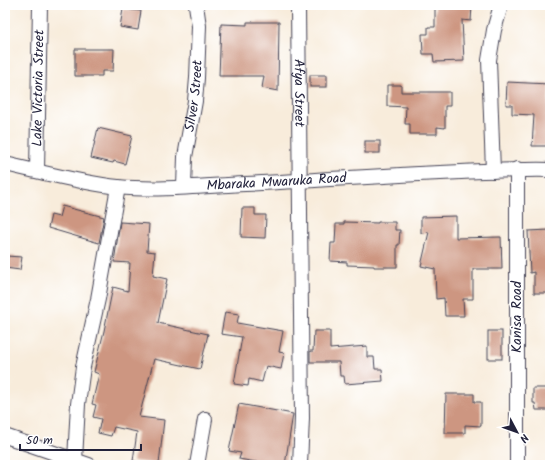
<svg xmlns="http://www.w3.org/2000/svg" width="555" height="470" font-family="Kalam,sans-serif">
<style>
.building{fill:#cd9681}
.lines{fill:none;stroke-linecap:round;stroke-linejoin:round}
.minor-casing{stroke:#424053;stroke-width:16}
.minor{stroke:#fff;stroke-width:14}
.labels{text-anchor:middle;dominant-baseline:central;stroke-width:3;stroke-linejoin:round;paint-order:stroke}
.street-label{font-size:14px;fill:#22223b;stroke:#fff}
</style>
<rect width="100%" height="100%" fill="#fff"/>
<filter id="ink" filterUnits="userSpaceOnUse"><feTurbulence type="fractalNoise" baseFrequency=".025" numOctaves="2"/><feDisplacementMap in="SourceGraphic" scale="8" xChannelSelector="R" yChannelSelector="G"/><feConvolveMatrix kernelMatrix="1 2 1 2 8 2 1 2 1" color-interpolation-filters="sRGB"/></filter>
<filter id="wash" filterUnits="userSpaceOnUse"><feTurbulence type="fractalNoise" baseFrequency=".012" numOctaves="4" result="noise"/><feDisplacementMap in="SourceGraphic" scale="16" xChannelSelector="R" yChannelSelector="G"/><feGaussianBlur stdDeviation="0.9" result="paint"/><feColorMatrix in="noise" values="0 0 0 0 0 0 0 0 0 0 0 0 0 0 0 0 0 1.4 0 .05"/><feComposite in="paint" operator="in"/></filter>
<g filter="url(#wash)">
<rect width="100%" height="100%" fill="#f8ecdb"/>
<g id="blocks">
<g class="building">
<path d="M435,5H472L471,21L462,20L464,61L434,62L433,54H423L422,34H428V27H435Z"/>
<path d="M123,9L141,11L138,30L120,27Z"/>
<path d="M247,22H279L278,91L262,88L264,76H219L221,24L247,25Z"/>
<path d="M75,49H114L113,71H102V76H75Z"/>
<rect x="310" y="75" width="17" height="12"/>
<path d="M507,82L549,84L548,119H550V146H532L534,115L512,114V105H506Z"/>
<path d="M387,85H401V92H450V106H445V128L437,127V134H410V124H405L406,107L387,106Z"/>
<path d="M98,128L132,136L125,164L114,161L113,163L91,158Z"/>
<rect x="365" y="141" width="15" height="12"/>
<path d="M62,206L104,217L99,243L48,228L51,215L59,217Z"/>
<path d="M242,208H255V215H266L265,238L241,237Z"/>
<path d="M456,216V238L501,237L502,269H473V299H463L464,316H445L444,298L436,299L435,269L421,266L429,232L421,233V217Z"/>
<path d="M120,222L149,224L147,251L155,252L153,276L167,279L158,323L208,334L200,369L154,359L139,417L164,420L159,464L133,461L137,432L114,427L111,436L98,433L101,419L93,417L96,405L92,404L99,374L94,372L104,331L113,287L128,291L130,263L114,262Z"/>
<path d="M344,222L378,223V222H395V230H400L399,245H397V267H374V266L347,265V262L330,261L331,243H335L336,224H344Z"/>
<path d="M550,230V293H534V272L530,273L528,231Z"/>
<path d="M6,256L22,257L20,270L5,268Z"/>
<path d="M225,312L239,314L237,323L283,331L279,352L284,353L281,369L266,366L262,382L249,379L248,386L234,384L242,337L221,334Z"/>
<path d="M314,331H330V349L367,346V357H374L375,369H382L383,381L345,384L344,376H340L339,362H310V351H313Z"/>
<rect x="488" y="331" width="14" height="28"/>
<path d="M533,388H550V410H536L535,403H533Z"/>
<path d="M446,394H474V402H481V426L465,425V433H445Z"/>
<path d="M239,404L293,414L285,465H272L239,459L241,453L229,451Z"/>
</g>
</g>
</g>
<g filter="url(#ink)">
<use href="#blocks" fill-opacity="0" stroke="#424053" stroke-width="1"/>
<g class="lines">
<defs>
<g id="minor">
<path id="s1" d="M298,5L302,418L300,465"/>
<path id="s2" d="M5,164C42,172 80,183 118,187C160,191 203,186 245,184C324,180 404,174 483,171C506,171 528,169 550,170"/>
<path id="s3" d="M37,171L40,5"/>
<path d="M493,171L489,60L494,30L501,5"/>
<path id="s4" d="M184,187L185,157L195,101L197,78L199,26L196,5"/>
<path d="M5,436L89,465"/>
<path d="M75,460L78,404L83,367L98,299L118,187"/>
<path d="M197,465L205,419"/>
<path d="M517,465V169"/>
</g>
</defs>
<use href="#minor" class="minor-casing"/>
<use href="#minor" class="minor"/>
</g>
</g>
<g class="labels">
<g class="street-label">
<text stroke="none"><textPath href="#s3" startOffset="83">Lake Victoria Street</textPath></text>
<text stroke="none"><textPath href="#s1" startOffset="88">Afya Street</textPath></text>
<text stroke="none"><textPath href="#s4" startOffset="92">Silver Street</textPath></text>
<text stroke="none"><textPath href="#s2" startOffset="274">Mbaraka Mwaruka Road</textPath></text>
<text transform="translate(517 317) rotate(-90)">Kanisa Road</text>
</g>
</g>
<rect width="555" height="470" fill="none" stroke="#fff" stroke-width="20"/>
<g transform="translate(517 432) rotate(131)" stroke="#ffffff" stroke-width="3" paint-order="stroke">
<path d="M0-3L7 15L0 10L-7 15Z" fill="#22223b"/>
<text y="-6" font-size="11" font-weight="bold" text-anchor="middle" fill="#22223b">N</text>
</g>
<path d="M20 444v6h121v-6" fill="none" stroke="#22223b" stroke-width="2"/>
<text x="26" y="444" font-size="12" fill="#22223b" stroke="#ffffff" stroke-width="3" paint-order="stroke">50 m</text>
</svg>
